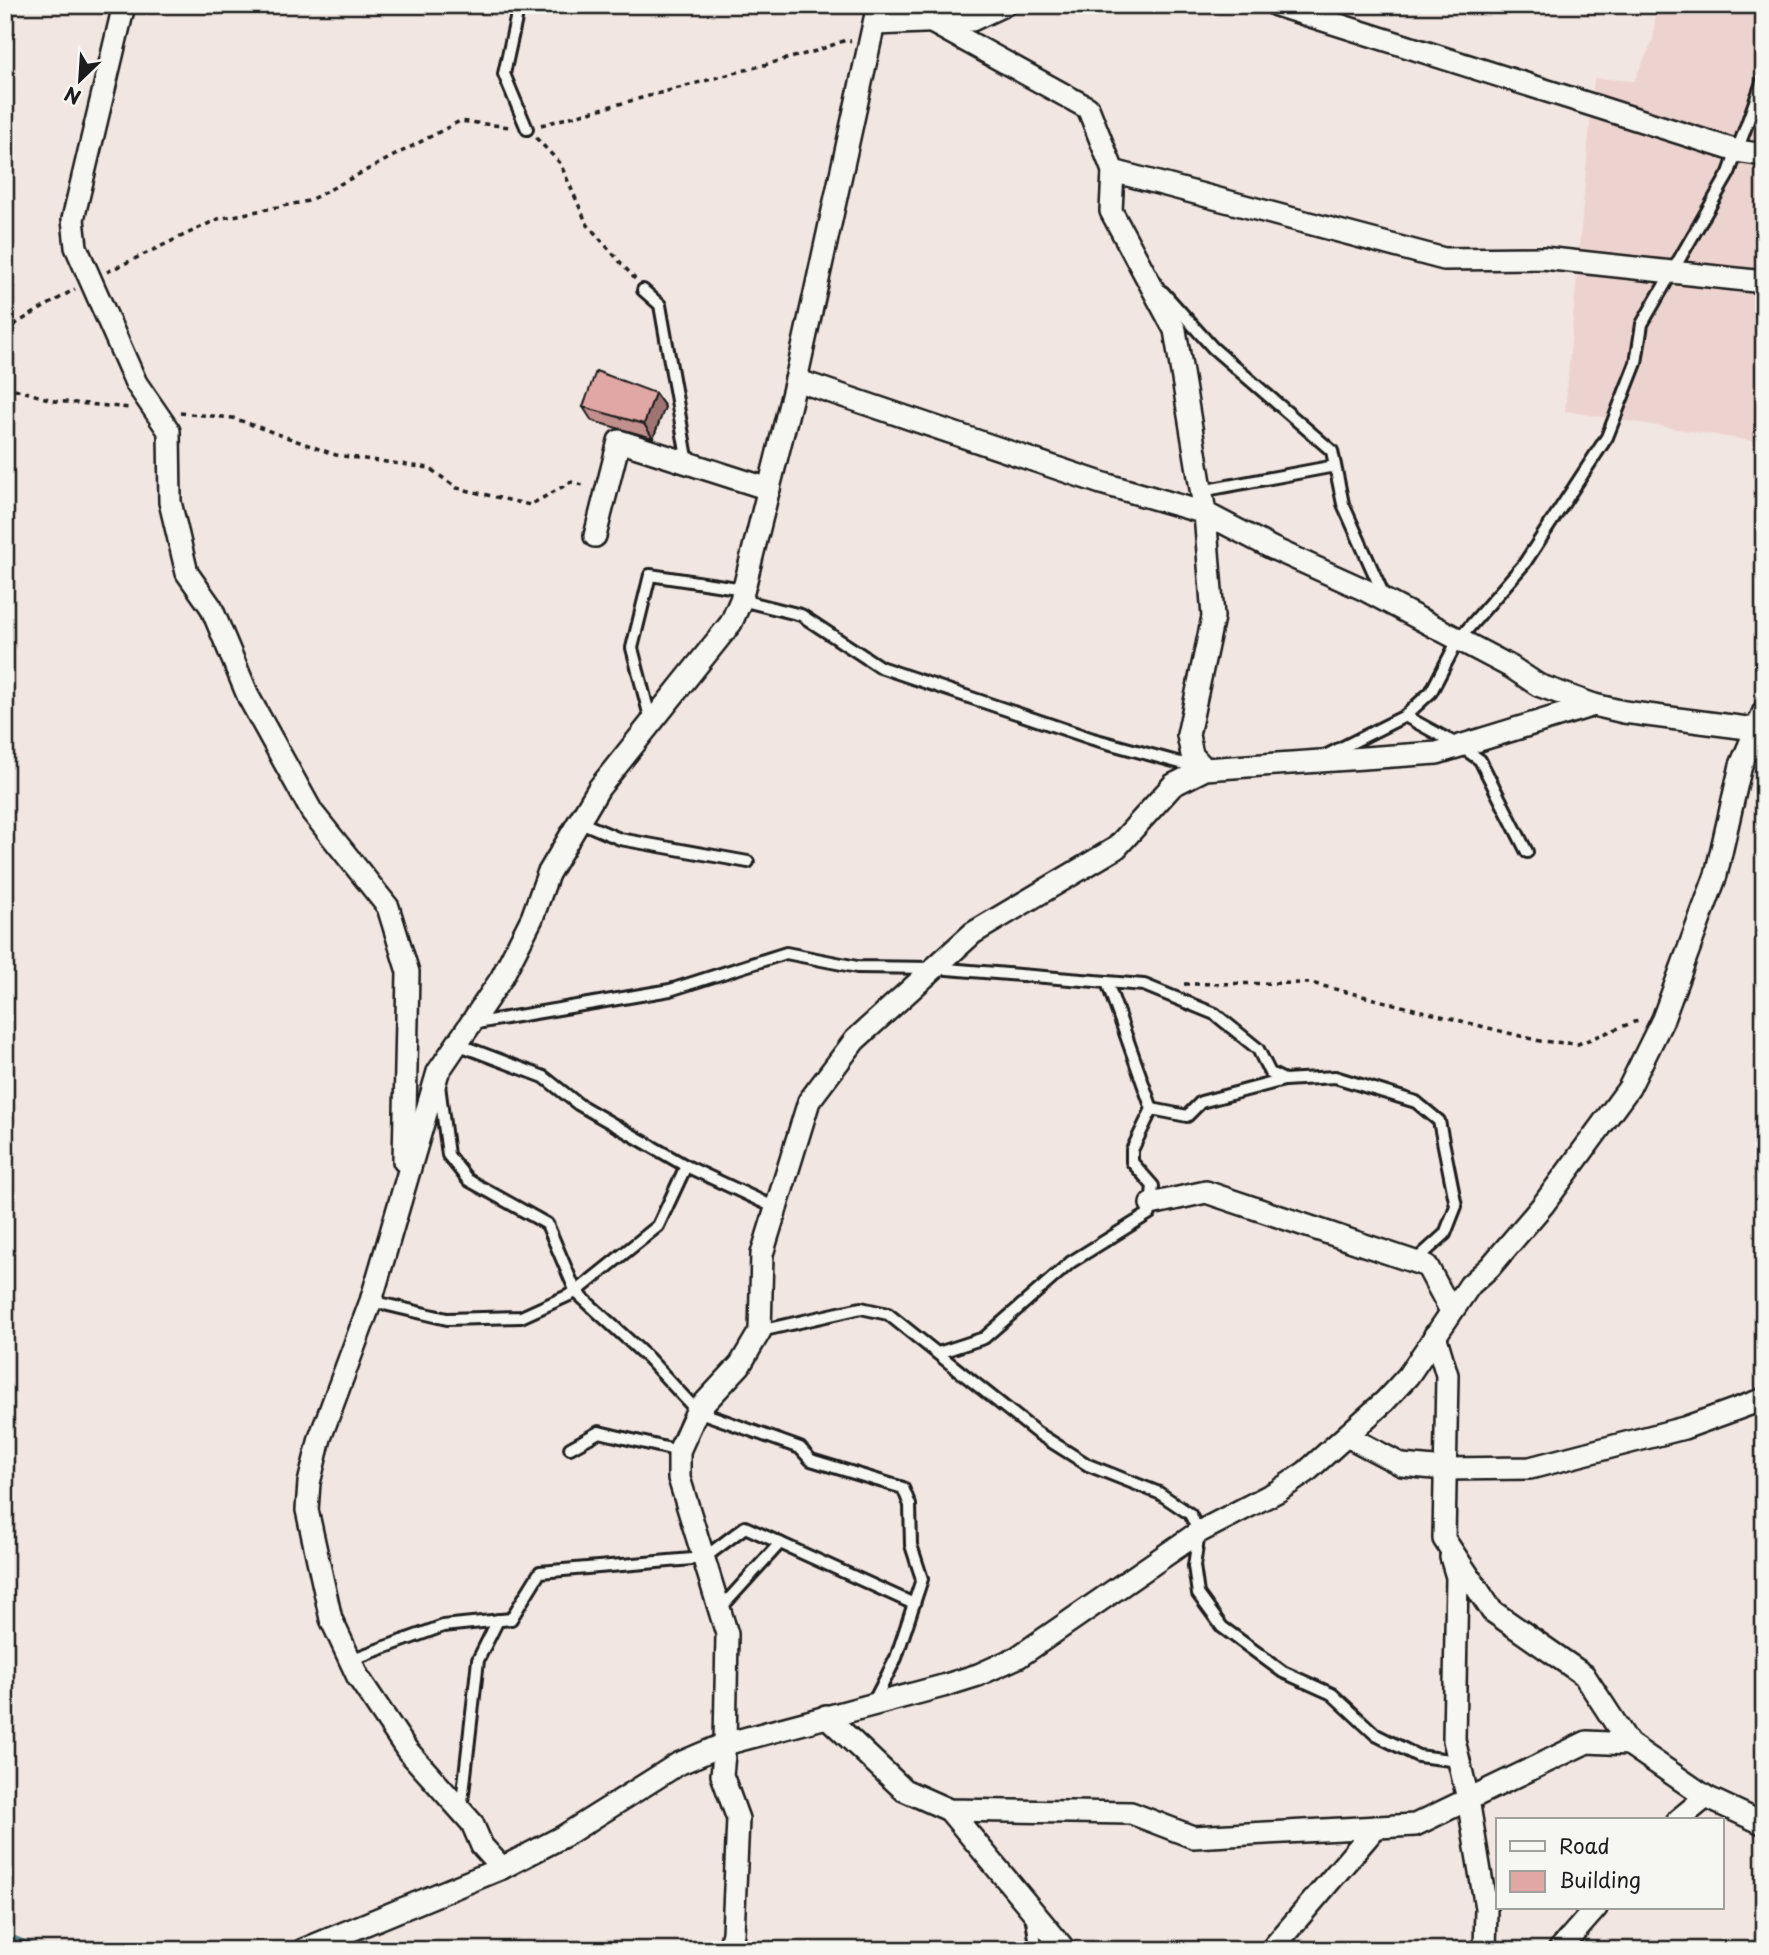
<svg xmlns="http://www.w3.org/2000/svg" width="1769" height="1955" font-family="'Playpen Sans',sans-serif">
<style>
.built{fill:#edd3cf}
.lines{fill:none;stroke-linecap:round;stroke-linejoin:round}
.stream{stroke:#588591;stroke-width:6}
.lane-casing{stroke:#1c1c1c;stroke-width:16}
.street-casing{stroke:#1c1c1c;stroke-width:26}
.path{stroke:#1c1c1c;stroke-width:3.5;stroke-dasharray:5 5;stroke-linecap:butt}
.lane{stroke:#f6f6f2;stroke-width:10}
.street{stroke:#f6f6f2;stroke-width:21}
.wall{fill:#c2908d;stroke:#1c1c1c;stroke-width:2}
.shaded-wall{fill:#9e7573;stroke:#1c1c1c;stroke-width:2}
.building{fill:#e1a7a4;stroke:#1c1c1c;stroke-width:2}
</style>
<rect width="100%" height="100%" fill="#f2e6e2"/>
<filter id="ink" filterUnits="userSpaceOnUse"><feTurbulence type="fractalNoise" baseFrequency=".0143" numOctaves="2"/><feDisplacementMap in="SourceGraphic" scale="14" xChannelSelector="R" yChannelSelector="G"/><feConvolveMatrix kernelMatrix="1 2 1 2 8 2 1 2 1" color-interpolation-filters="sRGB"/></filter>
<g filter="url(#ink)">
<path class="built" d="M1656,5H1764V443L1565,411L1594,78L1634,81L1653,40Z"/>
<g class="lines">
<path class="stream" d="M5,1935L42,1950"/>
<defs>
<g id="lane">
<path d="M519,5L504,74L527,129"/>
<path d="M643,290L660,305L688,463"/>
<path d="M1163,292L1213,348L1332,451L1343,504L1385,598"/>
<path d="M1201,491L1335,466"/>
<path d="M741,600L801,615L880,667L1093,739L1199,768"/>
<path d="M1405,716L1460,746L1480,760L1527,852"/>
<path d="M651,721L632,648L650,575L744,589"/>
<path d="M1325,756L1405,716L1431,692L1458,640L1524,564L1607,437L1636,363L1642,324L1729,173L1764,77"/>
<path d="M580,822L620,839L748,862"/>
<path d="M1107,982L1152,1109L1187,1116L1201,1102L1284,1080"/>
<path d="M471,1024L670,990L786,953L857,967L935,968L1144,985L1215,1014L1258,1049L1270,1073L1284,1080L1335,1077L1416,1102L1439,1121L1456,1206L1445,1234L1414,1262"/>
<path d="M457,1044L544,1077L578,1104L686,1166L776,1208"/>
<path d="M439,1085L448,1155L468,1180L547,1224L576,1292L648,1358L697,1411L800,1448L811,1460L903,1488L910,1505L911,1545L922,1579L896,1658L873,1703"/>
<path d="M371,1301L447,1319L521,1317L576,1292L658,1226L686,1166"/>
<path d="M760,1331L861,1308L888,1314L1036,1432L1088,1465L1159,1493L1190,1514L1199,1532L1194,1566L1198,1594L1222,1627L1283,1672L1332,1694L1376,1735L1418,1756L1459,1761"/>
<path d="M938,1353L984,1338L1071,1262L1150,1213L1153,1186L1132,1162V1150L1152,1109"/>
<path d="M570,1448L599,1432L679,1451"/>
<path d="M719,1610L780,1543L914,1604"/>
<path d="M350,1660L443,1626L511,1619L540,1572L704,1558L745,1527L780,1543"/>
<path d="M461,1811L478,1660L498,1620"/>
<path d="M1031,1915L1037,1950"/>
</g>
<g id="street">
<path d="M124,5L73,219L76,247L136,383L169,431L170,502L187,573L211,607L249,698L312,812L388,907L408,972L404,1161"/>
<path d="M1276,5L1737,151L1764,155"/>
<path d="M930,21L1088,108L1113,171L1444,259L1543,258L1764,282"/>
<path d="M875,24L972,20L1004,5"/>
<path d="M1113,171L1111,211L1175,330L1205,513L1213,617L1188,735L1192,755L1205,769"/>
<path d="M796,380L1101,483L1205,513L1272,548L1365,590L1511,667L1538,685L1594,705L1624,712L1755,729"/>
<path d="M595,536L619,441L769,489"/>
<path d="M1151,1204L1206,1192L1427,1266L1451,1311"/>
<path d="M1435,1335L1447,1375L1444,1539L1492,1611L1584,1675L1629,1744L1706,1797L1764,1824"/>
<path d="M1347,1436L1402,1465L1445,1469L1530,1468L1684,1428L1764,1399"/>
<path d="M1451,1557L1457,1577L1454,1740L1468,1799L1486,1908L1485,1950"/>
<path d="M826,1716L904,1790L949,1810L1131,1813L1193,1837L1415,1825L1587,1742L1629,1744"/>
<path d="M949,1810L1065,1950"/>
<path d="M1678,1820L1706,1797"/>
<path d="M502,1868L482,1846L472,1823L407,1750L358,1677L331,1619L307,1510L309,1483L320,1438L371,1301L438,1072L501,979L532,918L548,874L599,788L731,623L741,600L796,380L878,5"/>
<path d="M303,1950L502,1868L564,1836L678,1764L725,1744L943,1686L978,1675L1018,1657L1199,1532L1278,1491L1306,1472L1385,1401L1408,1376L1470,1285L1490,1267L1543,1205L1629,1088L1663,1019L1716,875L1741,765L1764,711"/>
<path d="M729,1950L733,1933L738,1819L722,1775L725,1744L727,1634L679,1478V1451L697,1411L740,1365L760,1331L762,1254L809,1101L855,1040L973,933L1116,848L1173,785L1205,769L1437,753L1594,705"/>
<path d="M1271,1950L1376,1827"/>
<path d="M1559,1950L1596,1908"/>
</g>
</defs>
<use href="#lane" class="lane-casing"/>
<use href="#street" class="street-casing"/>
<g class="path">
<path d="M493,5L502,11"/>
<path d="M541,125L816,51L846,40L851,41"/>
<path d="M536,138L560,163L587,224L635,279"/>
<path d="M107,272L218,219L308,201L460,121L510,127"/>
<path d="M5,330L75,289"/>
<path d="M5,386L55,401L130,408"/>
<path d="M180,413L233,418L336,455L429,468L457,488L530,505L571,482L587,486"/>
<path d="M1184,984L1311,983L1540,1041L1578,1044L1634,1022L1640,1021"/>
</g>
<use href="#lane" class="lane"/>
<use href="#street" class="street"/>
</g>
<path class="wall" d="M655,393L665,407L653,438L592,421L583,407Z"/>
<path class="shaded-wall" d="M655,393L665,407L653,438L644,424Z"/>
<path class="building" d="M596,371L655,393L644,424L583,407Z"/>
</g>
<rect width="1769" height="1955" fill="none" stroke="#f6f6f2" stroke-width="28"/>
<rect x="14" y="14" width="1741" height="1927" fill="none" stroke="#1c1c1c" stroke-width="2.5" filter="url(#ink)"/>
<rect x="1496" y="1818" width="228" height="91" fill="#f6f6f2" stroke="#9f9f9c" stroke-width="2"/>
<rect x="1510" y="1841" width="35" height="10" fill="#f6f6f2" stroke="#9f9f9c" stroke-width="2"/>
<text x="1559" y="1854" font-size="21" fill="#1c1c1c">Road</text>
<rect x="1510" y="1871" width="35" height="21" fill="#e1a7a4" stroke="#9f9f9c" stroke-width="2"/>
<text x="1559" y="1888" font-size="21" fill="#1c1c1c">Building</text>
<g transform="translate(80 80) rotate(205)" stroke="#f6f6f2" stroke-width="5" paint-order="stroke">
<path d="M0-5L12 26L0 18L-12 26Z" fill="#1c1c1c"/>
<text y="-10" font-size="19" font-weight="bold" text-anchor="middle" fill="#1c1c1c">N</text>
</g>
</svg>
